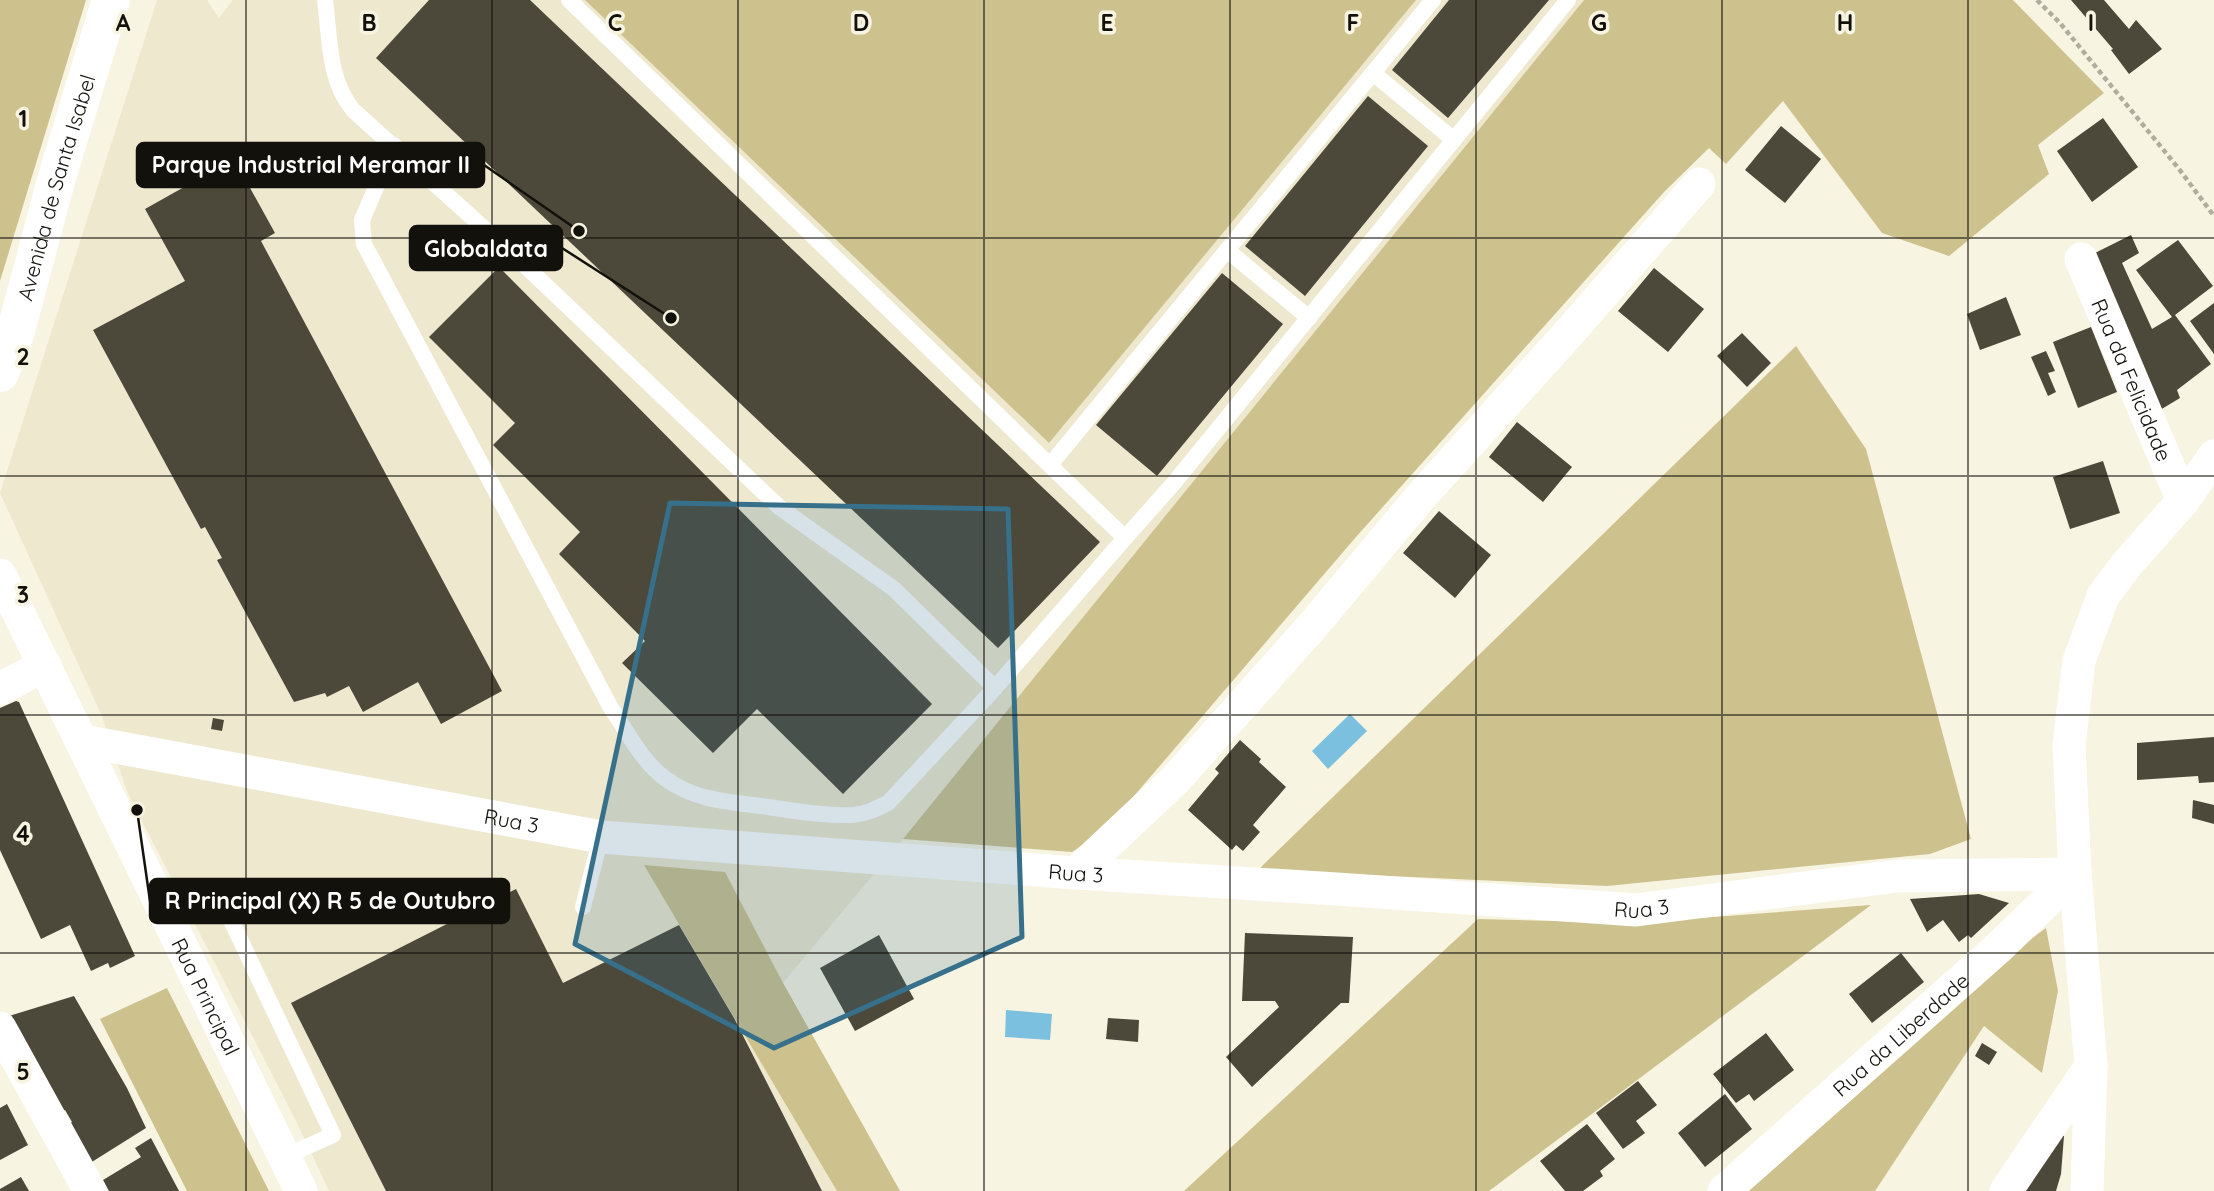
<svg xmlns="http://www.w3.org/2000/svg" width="2214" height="1191" font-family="Quicksand,sans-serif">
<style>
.built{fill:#eee8cf}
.green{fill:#cdc18e}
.water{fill:#7cc0e0}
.building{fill:#4c493a}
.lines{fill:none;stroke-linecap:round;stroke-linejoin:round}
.path{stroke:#b0ad9f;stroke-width:4.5;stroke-dasharray:5 3.5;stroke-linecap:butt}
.lane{stroke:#fff;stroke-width:16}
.street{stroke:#fff;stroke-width:33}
.primary{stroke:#fff;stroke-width:38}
.marked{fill:#37708a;fill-opacity:0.2;stroke:#37708a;stroke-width:5;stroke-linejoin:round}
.grid{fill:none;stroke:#12110b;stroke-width:2;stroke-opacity:0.55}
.labels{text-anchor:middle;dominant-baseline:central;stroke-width:7;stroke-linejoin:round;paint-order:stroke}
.street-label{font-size:21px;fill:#12110b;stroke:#f8f4e2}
.grid-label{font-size:23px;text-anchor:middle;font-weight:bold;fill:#12110b;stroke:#f8f4e2;stroke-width:7;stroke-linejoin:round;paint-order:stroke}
.leader{fill:none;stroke:#12110b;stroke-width:2.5}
.callout-dot{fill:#12110b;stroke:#f8f4e2;stroke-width:2.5}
.callout{fill:#12110b;stroke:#12110b;stroke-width:2.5}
.callout-label{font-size:23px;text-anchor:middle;font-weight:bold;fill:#fff}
</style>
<rect width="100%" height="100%" fill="#f8f4e2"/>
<path class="built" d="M157,0H207L219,18L233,0H585L1049,443L1416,0H1584L903,839L783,983L900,1191H329L296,1121L128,794L101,714L0,493Z"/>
<g class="green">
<path d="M0,0H86L0,281Z"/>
<path d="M585,0H1416L1049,443Z"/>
<path d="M1584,0H2013L2104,93L2038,145L2049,174L1949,256L1882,233L1783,101L1726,164L1709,148L1664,192L1356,537L1104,831L1072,852L903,839Z"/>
<path d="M1796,346L1866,449L1971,839L1930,854L1607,886L1258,870Z"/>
<path d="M644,865L725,872L783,983L900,1191H837Z"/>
<path d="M1871,905L1489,1191H1184L1478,919L1634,923Z"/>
<path d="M2046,928L2058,991L2042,1073L1984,1026L1875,1191H1743L1878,1051Z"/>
<path d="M167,988L269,1191H187L100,1019Z"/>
</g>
<g class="water">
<path d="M1350,714L1367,731L1328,769L1312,751Z"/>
<path d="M1006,1010L1052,1014L1050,1040L1005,1037Z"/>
</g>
<g class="building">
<path d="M429,0H530L1100,542L998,648L376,58Z"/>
<path d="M1449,0H1549L1448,118L1392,70Z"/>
<path d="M2071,0H2104L2129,29L2136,20L2162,49L2129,74L2111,50L2113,49Z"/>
<path d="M1368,96L1428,146L1305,296L1245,246Z"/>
<path d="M2103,118L2138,167L2092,202L2057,151Z"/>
<path d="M1781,126L1821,159L1785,203L1745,170Z"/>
<path d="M234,159L275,233L261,241L502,691L441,724L418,682L363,712L349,686L327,697L325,693L294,702L217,560L222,558L205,527L201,529L93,330L185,281L145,209Z"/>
<path d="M2131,235L2139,253L2122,263L2123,265L2152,329L2172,317L2136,270L2178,240L2213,286L2175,315L2211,364L2177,390L2180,398L2155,413L2091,255Z"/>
<path d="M499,267L932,704L843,794L757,709L713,753L622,663L645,641L559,554L580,532L493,445L515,423L429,337Z"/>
<path d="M1654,268L1704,309L1668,352L1618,311Z"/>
<path d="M1222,273L1283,324L1157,476L1096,425Z"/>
<path d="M2006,297L2021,335L1980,350L1967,314Z"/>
<path d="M2214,303V354L2190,321Z"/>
<path d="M2091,327L2117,392L2078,408L2053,342Z"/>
<path d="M1742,333L1771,363L1747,387L1717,356Z"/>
<path d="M2046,351L2055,371L2048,373L2056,392L2048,396L2031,357Z"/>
<path d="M1517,422L1572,467L1543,502L1489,457Z"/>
<path d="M2103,461L2120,513L2070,529L2053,477Z"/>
<path d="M1439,511L1491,555L1455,598L1403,553Z"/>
<path d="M16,701L19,702L135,956L110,968L108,963L91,971L70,925L41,939L0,850V708Z"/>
<path d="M213,718L224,720L222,731L211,729Z"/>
<path d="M2214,737V782L2199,783L2198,776L2137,780V743Z"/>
<path d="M1240,740L1261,759L1259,762L1286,787L1253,825L1260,832L1243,851L1236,845L1232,850L1188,810L1219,773L1215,769Z"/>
<path d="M2193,800L2214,805V824L2192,818Z"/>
<path d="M516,889L563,983L679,925L734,1018L822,1191H386L291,1003Z"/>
<path d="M1979,894L2009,903L1971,938L1968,935L1959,942L1943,920L1927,932L1910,899Z"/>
<path d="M1245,933L1353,937L1349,1003H1341L1252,1087L1226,1057L1279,1007L1275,1001H1242Z"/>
<path d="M879,935L914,999L855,1031L820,968Z"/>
<path d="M1901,953L1924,982L1872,1023L1849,994Z"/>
<path d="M74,996L127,1088L146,1128L87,1165L64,1127L72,1122L65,1110L60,1113L9,1016Z"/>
<path d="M1108,1018L1139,1020L1138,1042L1106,1039Z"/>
<path d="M1766,1033L1794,1070L1754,1101L1749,1094L1736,1103L1713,1074Z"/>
<path d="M1982,1043L1997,1052L1989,1065L1975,1056Z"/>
<path d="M1638,1081L1657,1105L1636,1121L1645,1133L1623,1149L1596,1113Z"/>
<path d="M1725,1094L1752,1129L1705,1167L1678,1133Z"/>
<path d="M7,1104L28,1145L0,1160V1108Z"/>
<path d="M1587,1124L1615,1159L1600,1171L1603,1176L1583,1191H1565L1540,1161Z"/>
<path d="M2059,1134L2064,1136L2061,1174L2056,1191H2025Z"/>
<path d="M151,1138L179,1191H109L103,1180L141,1157L135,1148Z"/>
<path d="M21,1177L29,1191H0V1189Z"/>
</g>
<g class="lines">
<path class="path" d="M2037,0L2060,23L2179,169L2214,216"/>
<g class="lane">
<path d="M325,0C330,38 328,80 353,110L518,259L779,507L894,589L995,688"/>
<path d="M1373,73L1454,140"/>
<path d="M394,145L362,220L364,244L611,708C627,731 642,762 666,779C695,801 733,802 768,807C796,811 824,816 853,815C866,814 876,809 888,803L995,688L1125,538L569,0"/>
<path d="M1227,250L1309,318"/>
<path d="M1050,465L1433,0"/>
<path d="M1125,538L1173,484L1568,0"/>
<path d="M583,907L601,837"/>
<path d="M284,1157L333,1135L221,899L381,909"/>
</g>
<g class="street">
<path id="s1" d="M2081,259L2183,501"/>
<path id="s2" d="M0,575L301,1191"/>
<path d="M0,689L45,665"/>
<path id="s3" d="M83,741L601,837L1076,873L1337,889L1636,910L1897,876L2075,874"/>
<path d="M1076,873L1175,780L1315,623L1423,494L1568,334L1699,184"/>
<path d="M0,1028L90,1191"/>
<path id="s4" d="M1724,1191L1997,949L2075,874"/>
<path d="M2006,1191L2091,1066"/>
<path d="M2087,1191L2091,1066L2075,874L2069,745L2079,661L2103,596L2127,564L2183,501L2214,456"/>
</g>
<path class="primary" id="s5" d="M0,373L15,334L57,177L111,0"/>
</g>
<path class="marked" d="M670,503L1008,509L1022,937L774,1048L575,944Z"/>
<path class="grid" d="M246,0V1191M492,0V1191M738,0V1191M984,0V1191M1230,0V1191M1476,0V1191M1722,0V1191M1968,0V1191M0,238H2214M0,476H2214M0,715H2214M0,953H2214"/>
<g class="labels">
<g class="street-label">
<text stroke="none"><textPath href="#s5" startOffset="194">Avenida de Santa Isabel</textPath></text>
<text stroke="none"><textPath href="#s1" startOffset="131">Rua da Felicidade</textPath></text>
<text stroke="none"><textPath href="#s3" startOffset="436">Rua 3</textPath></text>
<text stroke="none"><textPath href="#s3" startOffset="1003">Rua 3</textPath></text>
<text stroke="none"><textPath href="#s3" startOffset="1570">Rua 3</textPath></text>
<text stroke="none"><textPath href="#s2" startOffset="469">Rua Principal</textPath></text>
<text stroke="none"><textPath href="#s4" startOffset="236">Rua da Liberdade</textPath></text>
</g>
</g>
<g class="grid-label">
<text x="123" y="31">A</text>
<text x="369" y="31">B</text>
<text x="615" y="31">C</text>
<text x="861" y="31">D</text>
<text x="1107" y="31">E</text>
<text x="1353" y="31">F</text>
<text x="1599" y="31">G</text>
<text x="1845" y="31">H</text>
<text x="2091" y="31">I</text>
<text x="23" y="127">1</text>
<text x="23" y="365">2</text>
<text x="23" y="603">3</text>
<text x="23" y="842">4</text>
<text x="23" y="1080">5</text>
</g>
<path class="leader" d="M579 231L484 165M671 318L562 248M137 810L150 901"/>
<g class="callout-dot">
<circle cx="579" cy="231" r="7"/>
<circle cx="671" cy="318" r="7"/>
<circle cx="137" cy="810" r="7"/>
</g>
<g class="callout">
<rect x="137" y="143" width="347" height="44" rx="7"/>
<rect x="410" y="226" width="152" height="44" rx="7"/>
<rect x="150" y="879" width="359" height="44" rx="7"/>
</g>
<g class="callout-label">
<text x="311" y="173">Parque Industrial Meramar II</text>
<text x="486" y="257">Globaldata</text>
<text x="330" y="909">R Principal (X) R 5 de Outubro</text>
</g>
</svg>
